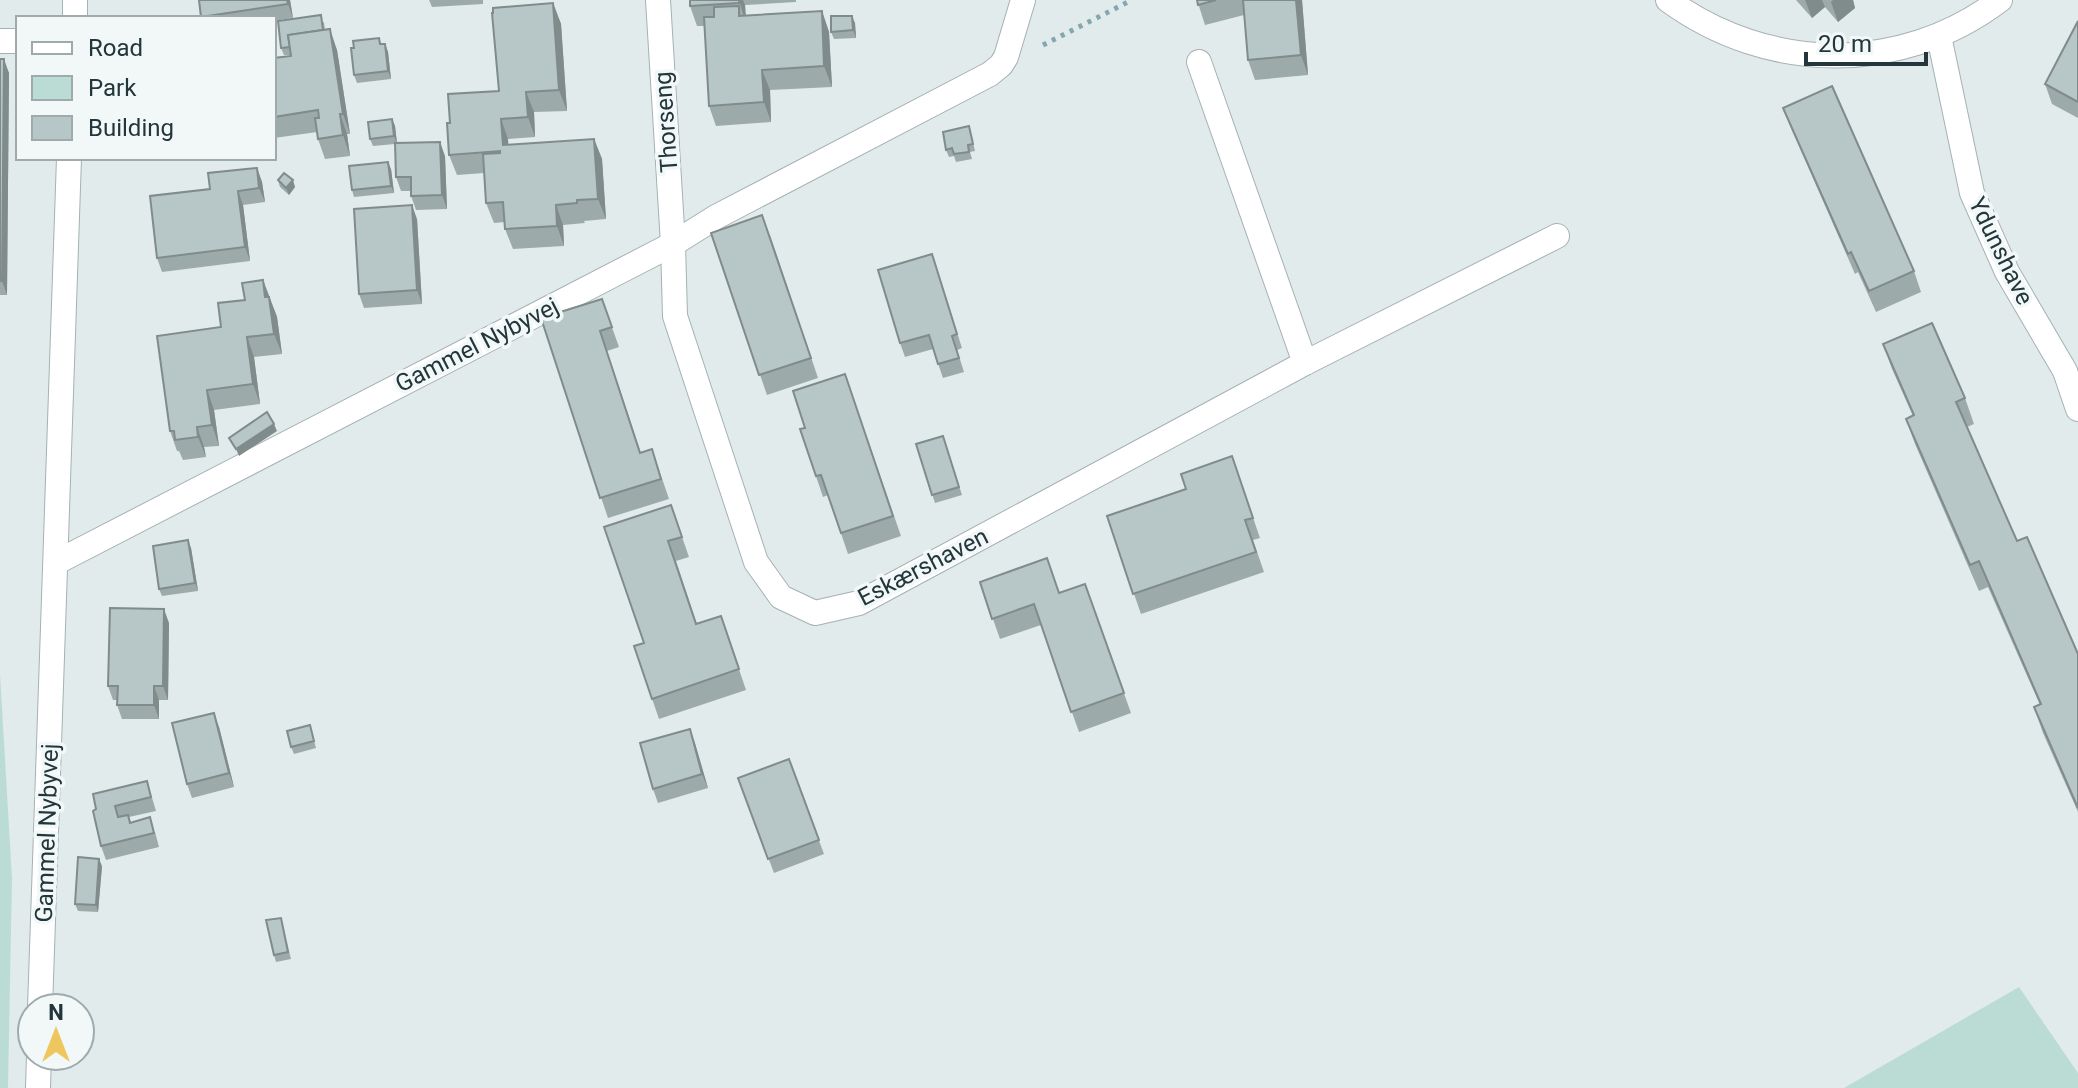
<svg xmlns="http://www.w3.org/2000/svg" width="2078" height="1088" font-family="Roboto,sans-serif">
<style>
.green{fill:#bbdcd4}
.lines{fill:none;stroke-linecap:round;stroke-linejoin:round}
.minor-casing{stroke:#a5b1b4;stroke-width:26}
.path{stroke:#83a7ae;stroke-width:5;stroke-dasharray:4 6;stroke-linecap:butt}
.minor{stroke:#fff;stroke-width:24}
.wall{fill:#9daaaa}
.shaded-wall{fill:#808b8b}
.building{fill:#b7c6c6;stroke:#808b8b;stroke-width:2}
.labels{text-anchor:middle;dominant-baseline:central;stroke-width:7;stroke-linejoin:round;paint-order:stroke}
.street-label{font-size:24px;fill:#23363c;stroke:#f2f8f8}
</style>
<rect width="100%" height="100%" fill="#e2ebec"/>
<g class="green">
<path d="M0,674L12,878L8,1088H0Z"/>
<path d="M2019,987L2078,1073V1088H1844Z"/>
</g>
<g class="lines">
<defs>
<g id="minor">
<path d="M658,0L673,244L675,316L756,562L781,597L815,613L859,603L1305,363L1557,236"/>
<path d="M1668,0C1768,73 1901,75 2000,0"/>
<path d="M75,18V0"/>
<path d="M1939,36L1972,193L2007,272L2065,371L2078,409"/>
<path d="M0,41H18"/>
<path d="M1199,62L1305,363"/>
<path d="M57,562L673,244L716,217L990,74L1001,65L1006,57L1023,0"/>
<path d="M40,1008L69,158"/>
<path d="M38,1088L39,1056"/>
</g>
</defs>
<use href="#minor" class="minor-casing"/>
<path class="path" d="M1043,45L1132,0"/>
<use href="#minor" class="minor"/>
</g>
<g class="wall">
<path d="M199,0H290L293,18L274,21V18H202Z"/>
<path d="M429,0H483V4L432,7Z"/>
<path d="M690,0H796V2L745,5L746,16L822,11L829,32L832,87L770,90L771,122L716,126L709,106L705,26H697L690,6Z"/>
<path d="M1197,0H1302L1308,75L1255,80L1248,60L1244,15L1205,25Z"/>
<path d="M1796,0H1853L1855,8L1838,22L1825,7L1812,18Z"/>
<path d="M553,3L561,24L567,111L534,112L535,137L508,139V145L594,139L602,159L606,219L584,221L585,223L563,225L564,246L513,249L505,229V222L494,223L486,203L484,173L457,175L449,155L450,123L499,91Z"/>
<path d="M2078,21V118L2052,104L2045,84Z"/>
<path d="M324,22L325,30L337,50L350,134H347L350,156L325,159L318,139L317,132L274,138V58L291,56V55H284L281,48Z"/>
<path d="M855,23L856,38L834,39L831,32Z"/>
<path d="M379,38L381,44H385L388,52L391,79L357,83L354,75V48Z"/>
<path d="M0,59L9,73L7,295H0Z"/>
<path d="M1783,108L1914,271L1921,292L1876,312L1858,272L1855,274L1791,128Z"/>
<path d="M392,119L395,126L397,143L445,156L447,209L416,210L411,196V191H401L396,177L395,144L373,146L370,139Z"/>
<path d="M969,126L975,151L970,152L972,159L956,162L954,156L949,157L946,150Z"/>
<path d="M257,168L262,182L265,202L243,205L250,261L162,272L157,258L210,189Z"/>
<path d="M391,169L394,193L354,197L352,190Z"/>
<path d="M278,180L295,187L289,195L280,187Z"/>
<path d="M417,219L422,304L364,308L359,294Z"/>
<path d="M711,233L770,235L818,378L767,395Z"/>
<path d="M932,254L962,348L957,350L964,372L943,378L933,349L905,357L900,343Z"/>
<path d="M263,280L277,317L282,354L254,357L260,404L214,410L219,446L204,447L206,457L183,460L179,451H177L170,431L221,327Z"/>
<path d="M602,299L619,347L607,351L641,453L652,449L669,499L608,518L541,318Z"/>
<path d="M1883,344L1965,398L1974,424L1967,427L2017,541L2078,654V812L2043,733L2034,707L2040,705L1988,587L1979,591L1915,444L1906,419L1913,416L1892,369Z"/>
<path d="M845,374L901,536L848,554L828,495L823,497L800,429L805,428Z"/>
<path d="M943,436L962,495L935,503L916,444Z"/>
<path d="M1232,456L1260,538L1253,540L1264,572L1141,614L1107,516L1186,489Z"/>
<path d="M671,505L689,557L676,561L697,624L721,616L746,690L659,719L634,646L644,643Z"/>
<path d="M191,548L198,591L162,596L159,589Z"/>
<path d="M980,582L1059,593L1085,584L1131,713L1079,732L1041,625L1000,639Z"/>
<path d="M169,623L168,700H159V719H122L117,705V700H113L108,686Z"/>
<path d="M310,725L316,748L294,754L291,747Z"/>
<path d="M219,727L234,787L192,798L187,784Z"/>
<path d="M690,729L708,788L658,803L653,789Z"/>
<path d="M789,759L824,854L774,873L738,778Z"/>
<path d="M147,781L156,811L129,817L131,822L155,832L159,847L106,860L101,846L93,811Z"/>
<path d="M102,866L98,912L78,911L75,904Z"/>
<path d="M281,918L291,959L276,962L274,955Z"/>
</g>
<g class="shaded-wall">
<path d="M287,0H290L293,18L288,4Z"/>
<path d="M739,0H743L745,5L746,24Z"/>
<path d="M1296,0H1302L1308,75L1301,55Z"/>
<path d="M1805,0H1822L1825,7L1812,18Z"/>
<path d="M1833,0H1853L1855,8L1838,22L1831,2Z"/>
<path d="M553,3L561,24L567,111L559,90Z"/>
<path d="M822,11L829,32L832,87L824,66Z"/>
<path d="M852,16L855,23L856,38L853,30Z"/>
<path d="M330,29L337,50L350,134L343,114Z"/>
<path d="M385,44L388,52L391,79L388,71Z"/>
<path d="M4,59L9,73L7,295L2,281Z"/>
<path d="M762,70L770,90L771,122L764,102Z"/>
<path d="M526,92L534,112L535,137L528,117Z"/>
<path d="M340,114L347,134L350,156L343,135Z"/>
<path d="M392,119L395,126L397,144L394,136Z"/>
<path d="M501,119L508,139L510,166L503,145Z"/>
<path d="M594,139L602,159L606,219L598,199Z"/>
<path d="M440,142L445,156L447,209L442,195Z"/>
<path d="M388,162L391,169L394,193L391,186Z"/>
<path d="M257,168L262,182L265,202L259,188Z"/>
<path d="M293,180L295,187L289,195L286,188Z"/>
<path d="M238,191L243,205L250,261L245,247Z"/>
<path d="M412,205L417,219L422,304L417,290Z"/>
<path d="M556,205L563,225L564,246L557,226Z"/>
<path d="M263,280L277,317L282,354L274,334L265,297Z"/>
<path d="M247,337L254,357L260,404L253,384Z"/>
<path d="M207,390L214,410L219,446L212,425Z"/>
<path d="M274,424L277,431L239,456L236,449Z"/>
<path d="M197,427L204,447L206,457L198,437Z"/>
<path d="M188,540L191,548L198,591L195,583Z"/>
<path d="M164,609L169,623L168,700L163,686Z"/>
<path d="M154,686L159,700V719L154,705Z"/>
<path d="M214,713L219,727L234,787L229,773Z"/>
<path d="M690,729L695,743L708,788L702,774Z"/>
<path d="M99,859L102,866L98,912L96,905Z"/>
</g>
<g class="building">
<path d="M199,0H287L288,4L201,17Z"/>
<path d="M690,0H739V3L690,6Z"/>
<path d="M1197,0H1216L1198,5Z"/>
<path d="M1243,0H1296L1301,55L1248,60Z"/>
<path d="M553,3L559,90L526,92L528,117L501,119L503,145L594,139L598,199L577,200V203L556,205L557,226L505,229L503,202L486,203L483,154L500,153V151L449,155L447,123H450L448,94L499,91L492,13H493V8Z"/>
<path d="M739,6V16L822,11L824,66L762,70L764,102L709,106L704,17H714V7Z"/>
<path d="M321,15L323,30L288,35L290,47L281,48L278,21Z"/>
<path d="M831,16H852L853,30L831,32Z"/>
<path d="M2078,21V102L2045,84Z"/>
<path d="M330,29L343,114H340L343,135L318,139L315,118H319L318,110L274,117V58L291,56L288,35Z"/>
<path d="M379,38L380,44H385L388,71L354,75L351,48H354L353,41Z"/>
<path d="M0,59H4L2,281H0Z"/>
<path d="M1832,86L1914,271L1869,291L1851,252L1848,254L1783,108Z"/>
<path d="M392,119L394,136L370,139L368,122Z"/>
<path d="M969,126L973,144L968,145L969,152L954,154L952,148L946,150L943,132Z"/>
<path d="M440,142L442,195L411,196V177H396L395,143Z"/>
<path d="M388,162L391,186L352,190L349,166Z"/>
<path d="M257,168L259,188L238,191L245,247L157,258L150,196L210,189L208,173Z"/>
<path d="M284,173L293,180L286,188L278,180Z"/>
<path d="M412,205L417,290L359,294L354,209Z"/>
<path d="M762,215L811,358L759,375L711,233Z"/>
<path d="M932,254L957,334L952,336L959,358L938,364L929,335L900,343L878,270Z"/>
<path d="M263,280L265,297H269L274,334L247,337L253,384L207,390L212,425L197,427L198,437L175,440L174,431H170L157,336L221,327L218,303L245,300L242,283Z"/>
<path d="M602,299L612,327L600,331L640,453L652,449L661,479L600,498L541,318Z"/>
<path d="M1932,323L1965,398L1956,402L2017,541L2027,537L2078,654V808L2034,707L2041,704L1979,561L1970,565L1906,419L1914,415L1883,344Z"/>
<path d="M845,374L893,516L841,533L821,475L816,476L800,429L805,428L793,391Z"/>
<path d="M267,412L274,424L236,449L229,438Z"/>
<path d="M943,436L959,487L932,495L916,444Z"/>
<path d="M1232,456L1253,518L1245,520L1256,552L1133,594L1107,516L1186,489L1181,474Z"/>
<path d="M671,505L682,537L668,541L696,624L721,616L739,669L652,699L634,646L644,643L604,527Z"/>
<path d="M188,540L195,583L159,589L153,546Z"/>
<path d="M1047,558L1059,593L1085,584L1124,693L1071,712L1034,604L992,619L980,582Z"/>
<path d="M110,608L164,609L163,686H154V705H117L118,686H108Z"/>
<path d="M214,713L229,773L187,784L172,723Z"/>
<path d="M310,725L314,741L291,747L287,731Z"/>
<path d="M690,729L702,774L653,789L640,743Z"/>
<path d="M789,759L819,840L768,859L738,778Z"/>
<path d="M147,781L151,797L115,806L118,817L128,815L130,823L150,817L154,833L101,846L93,811L96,809L93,794Z"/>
<path d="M78,857L99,859L96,905L75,904Z"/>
<path d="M281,918L288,952L274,955L266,920Z"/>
</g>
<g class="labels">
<g class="street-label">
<text transform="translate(666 122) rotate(-94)">Thorseng</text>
<text transform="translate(2001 251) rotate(64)">Ydunshave</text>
<text transform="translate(477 345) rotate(-27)">Gammel Nybyvej</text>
<text transform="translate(923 567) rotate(-27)">Eskærshaven</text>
<text transform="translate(47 833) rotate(-88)">Gammel Nybyvej</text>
</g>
</g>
<rect x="16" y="16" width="260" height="144" fill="#f2f8f8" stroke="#9faaad" stroke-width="2"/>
<rect x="32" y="42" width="40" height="12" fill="#ffffff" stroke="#9faaad" stroke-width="2"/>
<text x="88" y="56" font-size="24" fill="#23363c">Road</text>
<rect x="32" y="76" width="40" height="24" fill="#bbdcd4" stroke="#9faaad" stroke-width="2"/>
<text x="88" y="96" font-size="24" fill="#23363c">Park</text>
<rect x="32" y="116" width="40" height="24" fill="#b7c6c6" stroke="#9faaad" stroke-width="2"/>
<text x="88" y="136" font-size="24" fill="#23363c">Building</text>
<g transform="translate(56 1032)"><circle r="38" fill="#f2f8f8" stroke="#9faaad" stroke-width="2"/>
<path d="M0-6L14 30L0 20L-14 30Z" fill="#edc65e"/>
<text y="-12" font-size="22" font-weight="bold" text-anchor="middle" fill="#23363c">N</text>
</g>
<path d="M1806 52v12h120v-12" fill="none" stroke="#23363c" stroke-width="4"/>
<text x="1818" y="52" font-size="24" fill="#23363c" stroke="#f2f8f8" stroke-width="6" paint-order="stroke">20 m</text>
</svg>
